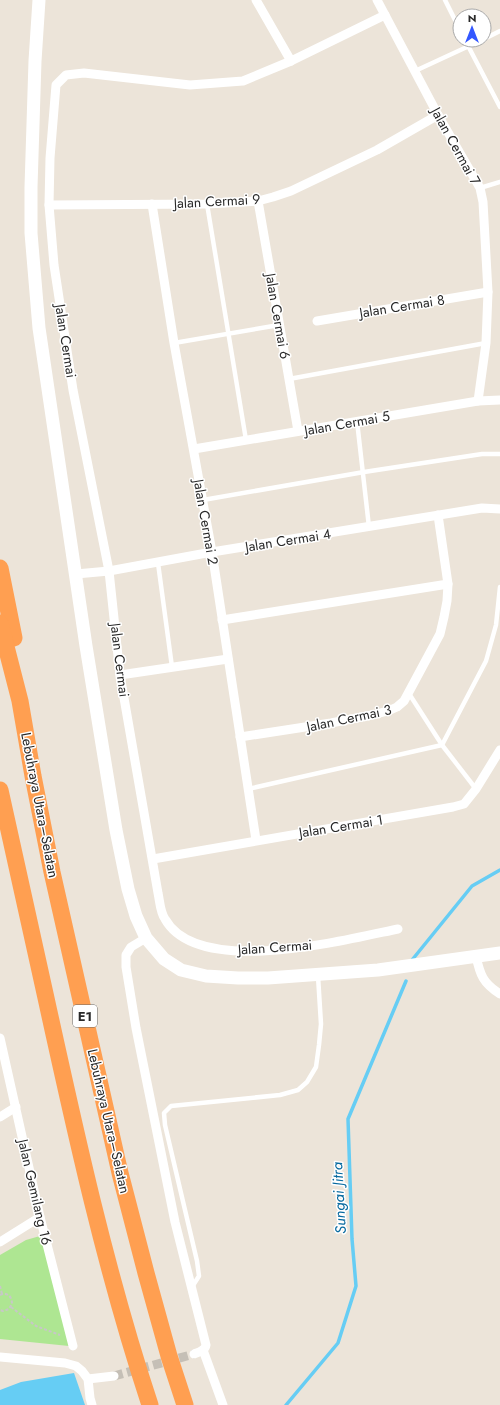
<svg xmlns="http://www.w3.org/2000/svg" width="500" height="1405" viewBox="0 0 500 1405" font-family="Jost,sans-serif">
<rect width="100%" height="100%" fill="#ece4d9"/>
<polygon fill="#aee692" points="40,1236 45,1243 69,1346 0,1339 0,1255 26,1240"/>
<polygon fill="#66cdf4" points="74,1373 85,1405 0,1405 0,1390 21,1382"/>
<g fill="none" stroke-linecap="round" stroke-linejoin="round">
<g stroke="#66cdf4" stroke-width="3.5">
<polyline points="412,960 472,886 500,870"/>
<polyline points="286,1405 338,1343 356,1286 352,1239 348,1119 406,981"/>
</g>
<polyline stroke="#c5bfb6" stroke-width="9" stroke-dasharray="9 4.5" stroke-linecap="butt" points="114,1376 194,1354"/>
<g stroke="#c7c7c7" stroke-width="2" stroke-dasharray="3 2" stroke-linecap="butt">
<polyline points="0,1286 2,1294"/>
<path d="M0,1295C7,1292 12,1296 12,1304L9,1309L3,1311L0,1310"/>
<polyline points="11,1307 36,1326 60,1335"/>
</g>
<g stroke="#fff" stroke-width="4.5">
<polyline points="445,0 460,30"/>
<polyline points="484,39 500,31"/>
<polyline points="465,40 500,107"/>
<polyline points="415,71 482,40"/>
<polyline points="480,188 500,182"/>
<polyline points="207,204 246,440"/>
<polyline points="174,343 279,325"/>
<polyline points="289,379 486,343"/>
<polyline points="357,421 369,527"/>
<polyline points="203,500 364,472 482,454 500,454"/>
<polyline points="158,563 172,667"/>
<polyline points="408,692 442,745 476,789"/>
<polyline points="248,789 442,745 486,661 496,625 500,587"/>
<polyline points="192,1287 199,1276 197,1261 165,1125 164,1113 171,1106 280,1095 298,1090 307,1082 316,1067 319,1045 321,1024 318,976"/>
</g>
<g stroke="#fff" stroke-width="9">
<polyline points="256,0 291,61"/>
<polyline points="377,0 438,115 480,188 483,202 488,292 486,343 478,401"/>
<path d="M385,15L291,61L243,81L190,85L84,73L66,75L56,85L50,158L49,205L54,265L73,390L109,571L120,675L158,893C160,902 160,912 165,919C198,978 345,940 398,929"/>
<polyline points="258,201 298,431"/>
<polyline points="152,204 174,343 212,552 256,840"/>
<polyline points="49,205 207,204 258,201 273,197 291,191 377,150 438,115"/>
<polyline points="317,321 488,292"/>
<polyline points="194,449 478,401 500,400"/>
<polyline points="76,574 109,571 212,552 482,508 500,509"/>
<polyline points="222,620 448,584"/>
<polyline points="120,675 228,659"/>
<polyline points="240,737 331,723 372,715 388,711 397,707 404,701 440,634 444,617 447,601 448,584 438,515"/>
<polyline points="153,859 453,807 464,804 476,789 500,750"/>
<path d="M146,938L131,947L126,955V967L136,1028L175,1222L206,1345C205,1351 199,1352 194,1354"/>
<path d="M476,956C480,975 483,983 500,994"/>
<polyline points="0,1038 40,1217 73,1346"/>
<polyline points="0,1117 16,1107"/>
<polyline points="0,1242 40,1217"/>
<polyline points="203,1350 223,1405"/>
<polyline points="0,1357 65,1363 76,1366 82,1371 88,1379 90,1398 92,1405"/>
<polyline points="88,1379 114,1376"/>
</g>
<polyline stroke="#fff" stroke-width="13" points="39,0 35,61 31,187 31,233 39,328 86,646 116,830 128,889 136,916 146,938 164,959 181,970 206,976 238,978 268,978 378,970 500,953"/>
<g stroke="#ff9f51" stroke-width="17">
<polyline points="0,568 14,638"/>
<polyline points="0,623 20,701 33,776 52,872 120,1173 146,1273 169,1356 185,1405"/>
<path d="M0,790C15,859 31,929 46,998C76,1135 106,1272 150,1405"/>
</g>
</g>
<g text-anchor="middle" dominant-baseline="central" stroke-width="3" stroke-linejoin="round" paint-order="stroke">
<rect fill="#fff" stroke="#696969" stroke-width="1" x="73" y="1005" width="24" height="22" rx="3"/>
<g font-size="13" font-weight="bold" fill="#292929">
<text x="85" y="1016">E1</text>
</g>
<g font-size="14" fill="#292929" stroke="#fff">
<text transform="translate(456 146) rotate(61)">Jalan Cermai 7</text>
<text transform="translate(217 201) rotate(-3)">Jalan Cermai 9</text>
<text transform="translate(402 306) rotate(-9)">Jalan Cermai 8</text>
<text transform="translate(278 316) rotate(80)">Jalan Cermai 6</text>
<text transform="translate(66 341) rotate(81)">Jalan Cermai</text>
<text transform="translate(347 423) rotate(-10)">Jalan Cermai 5</text>
<text transform="translate(206 522) rotate(80)">Jalan Cermai 2</text>
<text transform="translate(288 540) rotate(-9)">Jalan Cermai 4</text>
<text transform="translate(120 660) rotate(83)">Jalan Cermai</text>
<text transform="translate(349 718) rotate(-12)">Jalan Cermai 3</text>
<text transform="translate(40 805) rotate(79)">Lebuhraya Utara–Selatan</text>
<text transform="translate(341 826) rotate(-9)">Jalan Cermai 1</text>
<text transform="translate(275 947) rotate(-4)">Jalan Cermai</text>
<text transform="translate(109 1121) rotate(77)">Lebuhraya Utara–Selatan</text>
<text transform="translate(35 1192) rotate(77)">Jalan Gemilang 16</text>
</g>
<g font-size="15" font-style="italic" fill="#06699f" stroke="#fff">
<text transform="translate(339 1198) rotate(-93)">Sungai Jitra</text>
</g>
</g>
<g transform="translate(472 28)"><circle r="19" fill="#ffffff" stroke="#a9a9a9"/>
<path d="M0-3L7 15L0 10L-7 15Z" fill="#3357ff"/>
<text y="-6" font-size="11" font-weight="bold" text-anchor="middle" fill="#292929">N</text>
</g>
</svg>
